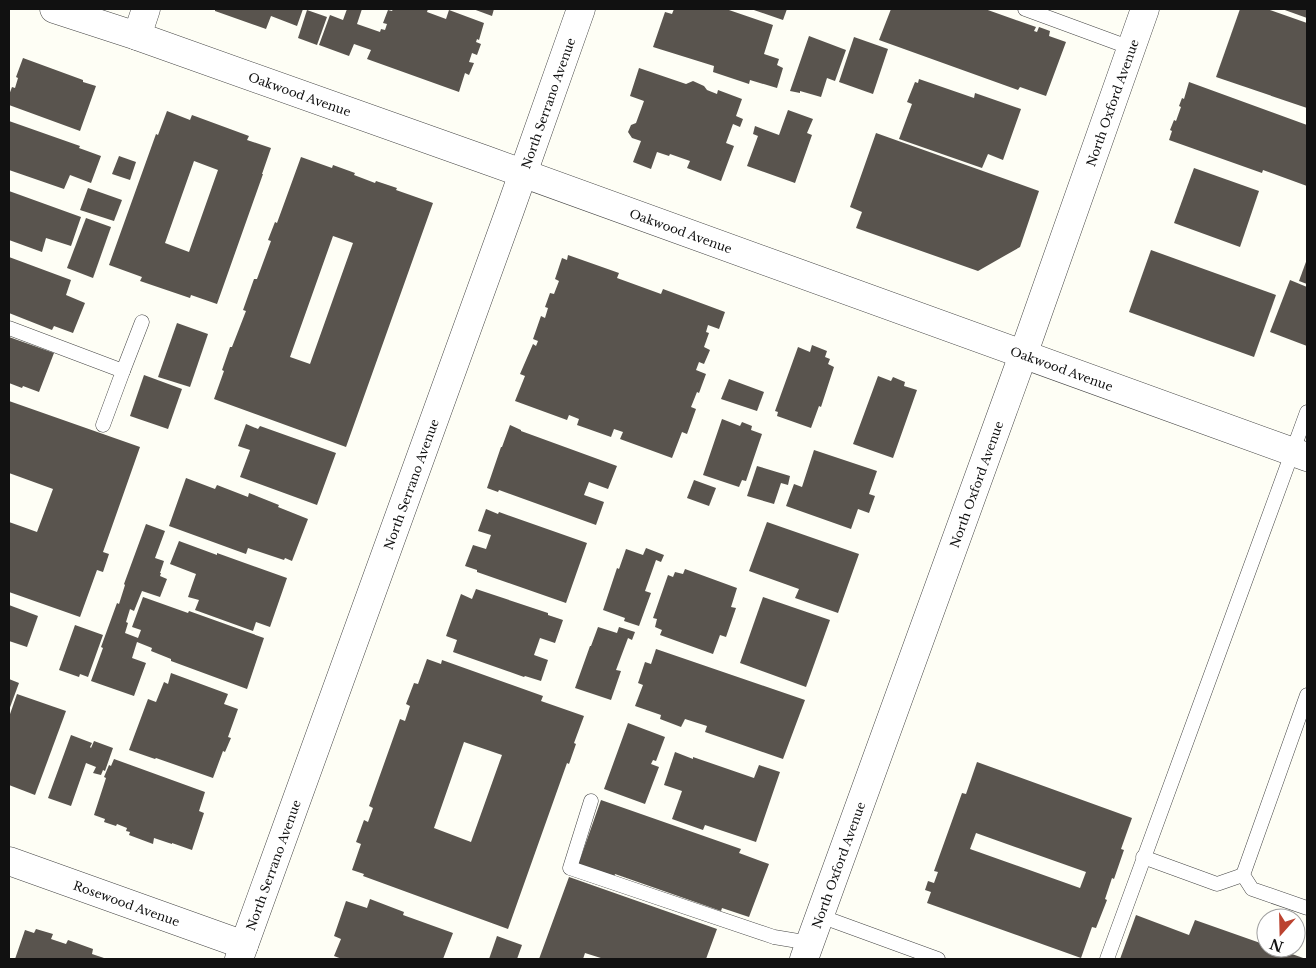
<svg xmlns="http://www.w3.org/2000/svg" width="1316" height="968" viewBox="0 0 1316 968" font-family="'Libre Baskerville',serif">
<rect width="100%" height="100%" fill="#fefef5"/>
<g fill="#59544e" fill-rule="evenodd">
<polygon points="215,9 303,9 297,26 271,16 266,29 215,11"/>
<polygon points="347,9 362,9 357,24 380,32 381,29 385,30 387,24 383,23 388,10 392,11 393,9 428,9 427,12 446,19 449,10 484,23 479,40 477,39 476,42 481,44 477,55 472,53 469,62 474,63 469,75 465,73 459,92 367,59 371,50 354,44 349,56 319,45 330,15 343,20"/>
<polygon points="473,9 494,9 492,16"/>
<polygon points="674,9 726,9 773,25 764,54 779,59 777,65 783,68 777,88 750,80 749,84 713,72 714,66 653,47 665,12 672,14"/>
<polygon points="751,9 787,9 783,20"/>
<polygon points="891,9 985,9 1036,27 1034,31 1037,32 1039,27 1050,31 1049,36 1066,42 1046,96 1020,87 1018,90 879,40"/>
<polygon points="1240,9 1267,9 1307,23 1307,108 1216,77"/>
<polygon points="1282,9 1307,9 1307,18"/>
<polygon points="307,10 327,17 317,45 298,38"/>
<polygon points="809,36 846,50 835,81 827,78 821,97 800,91 800,93 790,91"/>
<polygon points="854,37 888,49 873,94 839,82"/>
<polygon points="23,58 83,80 83,82 96,86 80,131 9,105 9,95 12,87 15,88 18,78 16,77"/>
<polygon points="639,68 686,84 693,81 704,86 707,90 717,94 718,90 742,99 736,116 743,119 740,127 733,124 726,143 734,146 721,181 687,168 690,161 670,154 669,156 657,152 651,169 633,162 641,141 632,138 628,132 631,125 636,123 644,101 630,96"/>
<polygon points="919,79 974,98 975,93 1021,109 1003,160 988,154 982,168 899,139 912,104 907,102 915,82 918,83"/>
<polygon points="1189,82 1307,125 1307,186 1263,170 1262,173 1169,140 1172,131 1170,130 1174,120 1176,121 1181,107 1179,106 1182,98 1184,99"/>
<polygon points="788,110 813,119 807,133 812,135 795,183 747,166 758,136 753,134 755,126 779,135"/>
<path d="M167,111L190,120L192,115L249,136L247,140L271,148L262,174H263L217,304L191,295L190,298L140,281L142,277L109,265L156,134L158,135ZM194,161L218,170L189,252L165,243Z"/>
<polygon points="9,121 80,146 79,148 101,156 91,183 70,175 64,189 9,170"/>
<polygon points="876,133 1039,191 1020,247 978,271 856,228 862,212 850,207"/>
<polygon points="119,156 136,162 130,180 112,174"/>
<path d="M301,157L332,168L333,165L355,173L354,175L375,183L376,181L397,188L396,190L433,203L346,447L214,399L224,371L222,370L230,347H232L246,311L243,310L254,279H257L271,241L268,240L275,222L277,223ZM333,236L353,243L310,364L290,357Z"/>
<polygon points="1194,168 1259,191 1240,247 1174,223"/>
<polygon points="88,188 122,200 114,221 80,210"/>
<polygon points="9,191 81,217 71,246 46,238 42,252 9,240"/>
<polygon points="86,218 111,227 93,278 67,268"/>
<polygon points="1151,250 1276,295 1254,357 1129,312"/>
<polygon points="568,255 619,273 617,278 661,294 663,289 725,312 719,329 708,325 706,332 709,333 704,347 710,350 704,364 699,362 696,370 706,374 699,393 697,392 691,407 696,409 687,434 682,432 672,458 620,439 623,432 614,429 611,437 577,425 579,419 569,415 567,420 515,401 525,376 520,374 533,344 536,346 538,341 533,339 541,316 545,318 548,308 545,307 550,293 554,294 559,281 555,279 562,258 567,260"/>
<polygon points="9,257 71,280 66,295 85,303 73,333 54,326 52,330 9,313"/>
<polygon points="1307,259 1307,284 1299,281"/>
<polygon points="1290,280 1307,287 1307,346 1270,332"/>
<polygon points="177,323 208,334 190,387 158,377"/>
<polygon points="9,337 54,353 39,392 23,386 22,388 9,383"/>
<polygon points="812,345 827,351 825,357 830,359 828,364 834,367 821,407 819,406 811,428 777,416 778,412 775,411 798,347 810,352"/>
<polygon points="144,375 182,389 168,429 130,416"/>
<polygon points="878,376 891,381 893,377 905,382 904,386 917,390 893,458 853,444"/>
<polygon points="729,379 764,392 757,411 721,399"/>
<polygon points="9,401 140,447 103,552 109,554 103,572 97,570 80,617 9,592 9,522 37,532 53,489 9,473"/>
<polygon points="722,419 740,426 742,422 752,426 751,430 762,434 746,481 742,480 739,487 703,475"/>
<polygon points="246,424 258,429 260,426 336,453 317,505 240,477 250,450 238,446"/>
<polygon points="510,425 521,430 521,431 617,466 608,489 589,482 584,495 604,502 596,525 499,490 498,492 487,488 501,447 502,447"/>
<polygon points="814,450 877,471 869,494 875,496 869,513 858,509 851,529 786,506 794,484 802,487"/>
<polygon points="757,466 790,476 788,485 781,483 774,504 747,496"/>
<polygon points="186,478 215,489 217,485 248,497 249,493 279,505 278,507 308,519 292,561 285,558 284,560 248,548 246,554 169,526"/>
<polygon points="694,480 716,488 709,506 687,498"/>
<polygon points="486,509 498,514 499,512 587,543 566,603 477,572 477,570 465,566 473,545 486,549 491,535 478,531"/>
<polygon points="767,522 859,554 838,613 795,598 799,589 749,571"/>
<polygon points="146,524 165,531 155,558 164,561 160,573 161,573 160,576 167,579 160,597 142,591 134,611 130,609 126,622 128,623 125,633 138,638 141,630 132,627 143,597 188,613 189,611 264,638 247,689 171,661 171,659 151,651 152,648 137,642 132,658 146,663 134,696 91,681 103,648 101,647 117,603 119,604 125,585 124,584"/>
<polygon points="179,541 217,555 217,553 287,578 270,627 256,622 253,631 195,610 199,600 188,597 196,574 170,564"/>
<polygon points="646,548 664,555 661,562 656,560 645,591 651,593 639,626 624,621 625,618 603,610 617,568 619,569 626,549 643,555"/>
<polygon points="685,569 737,588 731,607 736,608 726,637 720,635 713,654 660,635 662,630 655,627 657,619 653,618 668,575 673,577 675,572 683,574"/>
<polygon points="476,589 548,613 548,615 563,620 555,643 540,638 534,655 548,660 541,681 525,676 524,677 453,652 457,640 446,636 461,594 472,599"/>
<polygon points="763,597 830,620 806,687 740,663"/>
<polygon points="9,605 38,616 27,647 9,641"/>
<polygon points="75,625 103,635 88,677 80,674 79,677 59,670"/>
<polygon points="598,627 617,633 619,627 635,632 632,640 628,638 616,670 621,671 611,700 575,688 590,646 591,646"/>
<polygon points="656,649 805,700 783,759 705,732 707,726 685,719 681,727 660,719 661,715 635,706 643,685 638,683 645,662 651,664"/>
<path d="M427,659L441,664L442,660L543,696L541,701L584,716L574,743L576,744L569,764L567,763L508,929L363,876L364,874L352,870L361,844L356,842L364,820L368,822L373,808L369,806L400,719L405,721L410,706L406,704L414,683L418,684ZM464,742L502,755L471,842L434,828Z"/>
<polygon points="171,673 228,694 224,704 238,709 228,737 231,738 225,752 223,751 213,778 156,758 155,759 129,750 148,699 156,702 164,682 168,684"/>
<polygon points="9,679 19,683 9,710"/>
<polygon points="17,694 66,711 35,795 9,785 9,717"/>
<polygon points="628,723 665,737 656,761 653,760 651,764 659,767 645,804 604,789"/>
<polygon points="71,735 92,743 90,747 91,748 94,741 113,748 105,771 103,770 101,775 93,773 96,767 86,763 71,806 48,798"/>
<polygon points="675,752 693,759 693,757 754,778 759,765 780,772 756,842 705,825 703,830 672,819 682,791 664,785"/>
<polygon points="114,759 205,792 199,811 204,813 192,850 172,843 172,844 154,838 153,844 129,835 130,832 126,831 127,828 117,824 116,826 104,822 105,819 94,815 106,778 104,777 109,765 111,766"/>
<path d="M977,762L1132,818L1121,849L1124,850L1114,879L1112,878L1105,899L1107,900L1096,928L1092,927L1081,958L927,903L931,892L925,890L928,881L934,883L938,872L934,871L962,793L966,794ZM976,833L1086,872L1080,888L970,849Z"/>
<polygon points="601,800 741,849 739,853 769,864 749,917 722,908 721,911 615,874 613,881 577,868"/>
<polygon points="569,877 717,929 706,959 604,959 585,953 583,959 539,959"/>
<polygon points="370,899 404,912 403,915 453,933 443,959 342,959 334,956 341,939 334,936 346,901 367,908"/>
<polygon points="1136,915 1189,935 1195,920 1266,945 1266,948 1275,948 1306,959 1120,959"/>
<polygon points="36,929 53,934 51,939 66,944 68,940 93,949 92,954 107,959 15,959 25,930 34,933"/>
<polygon points="497,936 522,945 517,959 489,959"/>
</g>
<g fill="none" stroke-linecap="round" stroke-linejoin="round">
<g stroke="#444" stroke-width="15">
<g id="service">
<polyline points="1025,9 1131,48"/>
<polyline points="9,328 123,371 103,425"/>
<polyline points="123,371 142,322"/>
<polyline points="1307,695 1243,875 1252,889 1307,908"/>
<polyline points="591,801 570,868 774,937 810,943"/>
<polyline points="1143,857 1217,884 1243,875"/>
<polyline points="820,916 938,959"/>
<polyline points="1107,959 1307,412"/>
</g>
</g>
<g stroke="#444" stroke-width="29">
<g id="minor">
<polyline points="137,36 146,9"/>
<path id="s1" d="M9,861L244,945"/>
<path id="s2" d="M239,959L510,210L581,9"/>
<path id="s3" d="M804,959L1023,355L1145,9"/>
</g>
</g>
<g stroke="#444" stroke-width="29">
<g id="tertiary">
<path id="s4" d="M54,9L137,36L486,160L1307,457"/>
</g>
</g>
<use href="#service" stroke="#fff" stroke-width="14"/>
<use href="#minor" stroke="#fff" stroke-width="28"/>
<use href="#tertiary" stroke="#fff" stroke-width="28"/>
</g>
<g text-anchor="middle" dominant-baseline="central" stroke-width="5" stroke-linejoin="round" paint-order="stroke">
<g font-size="12" fill="#111" stroke="#fff">
<text stroke="none"><textPath href="#s4" startOffset="260">Oakwood Avenue</textPath></text>
<text stroke="none"><textPath href="#s2" startOffset="910">North Serrano Avenue</textPath></text>
<text stroke="none"><textPath href="#s3" startOffset="910">North Oxford Avenue</textPath></text>
<text stroke="none"><textPath href="#s4" startOffset="665">Oakwood Avenue</textPath></text>
<text stroke="none"><textPath href="#s4" startOffset="1070">Oakwood Avenue</textPath></text>
<text stroke="none"><textPath href="#s2" startOffset="505">North Serrano Avenue</textPath></text>
<text stroke="none"><textPath href="#s3" startOffset="505">North Oxford Avenue</textPath></text>
<text stroke="none"><textPath href="#s2" startOffset="100">North Serrano Avenue</textPath></text>
<text stroke="none"><textPath href="#s3" startOffset="100">North Oxford Avenue</textPath></text>
<text stroke="none"><textPath href="#s1" startOffset="125">Rosewood Avenue</textPath></text>
</g>
</g>
<rect width="1316" height="968" fill="none" stroke="#111111" stroke-width="20"/>
<g transform="translate(1281 933) rotate(200)"><circle r="24" fill="#ffffff" stroke="#a0a0a0"/>
<path d="M0-4L9 19L0 12L-9 19Z" fill="#bb422f"/>
<text y="-8" font-size="14" font-weight="bold" text-anchor="middle" fill="#111111">N</text>
</g>
</svg>
